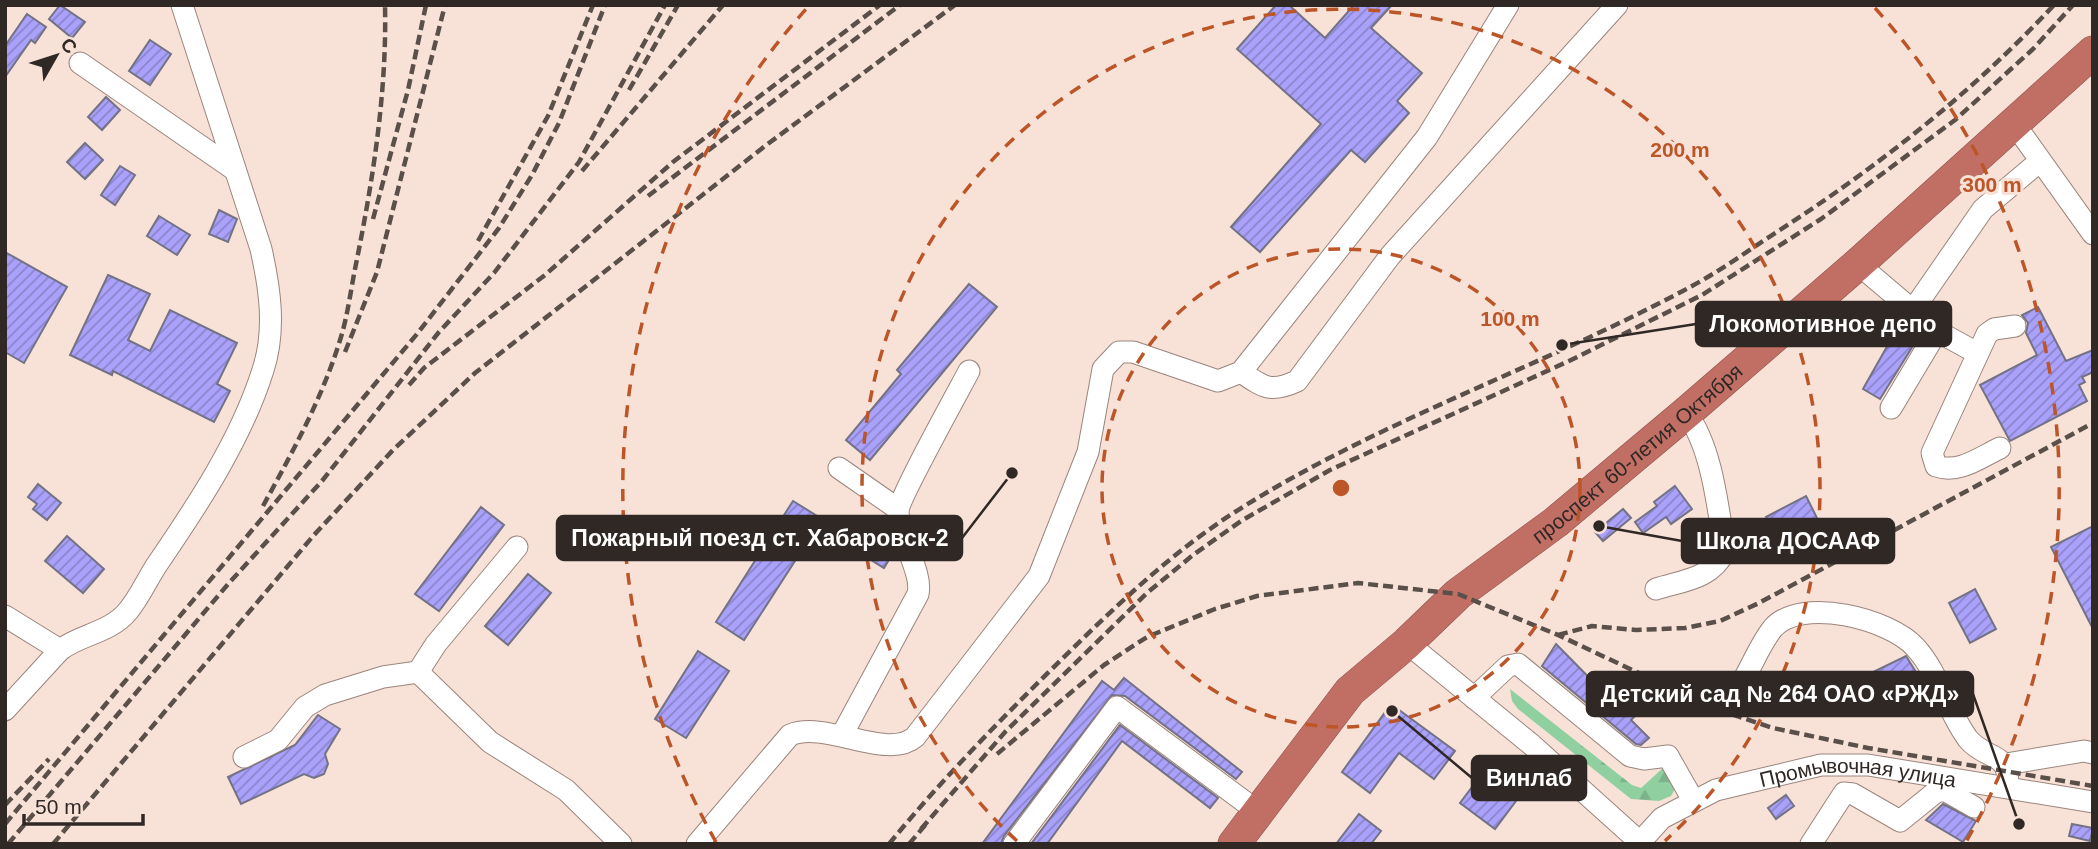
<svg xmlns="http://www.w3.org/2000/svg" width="2098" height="849" viewBox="0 0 2098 849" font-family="Helvetica,sans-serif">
<defs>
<pattern id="forest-firs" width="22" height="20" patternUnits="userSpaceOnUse" patternTransform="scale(1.75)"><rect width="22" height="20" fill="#90d0a0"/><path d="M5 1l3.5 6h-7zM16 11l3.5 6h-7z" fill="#7cb38a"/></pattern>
<pattern id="building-hatch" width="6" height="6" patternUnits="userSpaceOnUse" patternTransform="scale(1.75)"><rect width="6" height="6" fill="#aaa1fb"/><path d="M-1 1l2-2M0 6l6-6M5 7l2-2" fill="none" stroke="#8b83cb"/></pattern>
</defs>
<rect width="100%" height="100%" fill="#f8e2d8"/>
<polygon fill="url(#forest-firs)" points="1510,689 1632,785 1641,788 1664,767 1676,787 1671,796 1659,801 1631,799 1518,709 1512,701"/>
<g fill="url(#building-hatch)" stroke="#737285" stroke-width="2">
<polygon points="60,5 85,22 72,38 49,19"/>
<polygon points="1276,5 1289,5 1325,38 1354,5 1392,5 1371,28 1422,73 1397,101 1409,113 1365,162 1351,150 1260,252 1231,227 1321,124 1237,49"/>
<polygon points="27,14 46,27 35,43 31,40 5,77 5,46"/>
<polygon points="150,40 171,54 150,85 129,71"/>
<polygon points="106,97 120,110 102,130 88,117"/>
<polygon points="85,143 103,160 85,179 67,162"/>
<polygon points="120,166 135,175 115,205 101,195"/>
<polygon points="219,210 237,219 228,242 209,234"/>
<polygon points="159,216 190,235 177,255 147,236"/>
<polygon points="5,252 67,287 24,363 5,352"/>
<polygon points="108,275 150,294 128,340 150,351 170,310 237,343 217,384 230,391 214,422 113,371 112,375 70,355"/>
<polygon points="969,284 997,307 870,460 846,440 901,374 897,370"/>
<polygon points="2038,307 2066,361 2093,350 2093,372 2082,377 2085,382 2079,385 2087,401 2010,441 1980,385 2037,355 2026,333 2028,323 2022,315"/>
<polygon points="1892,320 1919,336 1880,399 1863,389 1889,343 1881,338"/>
<polygon points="38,484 61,503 47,520 33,509 37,504 28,497"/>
<polygon points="1675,486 1692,509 1671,524 1666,517 1643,533 1635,522 1657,506 1654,502"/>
<polygon points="1806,496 1820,524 1780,544 1766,517"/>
<polygon points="793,501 822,519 744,640 716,622"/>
<polygon points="481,507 504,525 439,611 415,594"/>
<polygon points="1623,509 1631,518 1603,541 1595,532"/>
<polygon points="2093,526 2093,629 2051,547"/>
<polygon points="858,529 894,551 884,568 847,545"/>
<polygon points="67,536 104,569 83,593 45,561"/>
<polygon points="528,574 551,593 508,645 485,626"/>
<polygon points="1975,589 1996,629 1970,643 1949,603"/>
<polygon points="1556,644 1623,712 1626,709 1634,717 1631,720 1649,738 1641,745 1636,744 1542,666"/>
<polygon points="698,651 729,671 686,738 655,719"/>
<polygon points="1906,656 1924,685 1882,705 1867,675"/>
<polygon points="1124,678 1242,772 1236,779 1125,696 1112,695 1004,836 1001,844 982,844 1102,681 1114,690"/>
<polygon points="1391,704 1455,751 1434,779 1399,753 1370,793 1342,772"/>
<polygon points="318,715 340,729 325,754 328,764 324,774 314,778 304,774 241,804 228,777 295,745"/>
<polygon points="1120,725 1218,798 1210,808 1122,741 1047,844 1031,844"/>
<polygon points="1493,759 1528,785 1495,829 1460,803"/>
<polygon points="1786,795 1794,806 1776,819 1768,808"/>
<polygon points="1943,804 1976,821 1963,842 1926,820"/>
<polygon points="1359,814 1381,831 1371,844 1336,844"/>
<polygon points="2072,824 2093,828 2090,841 2069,836"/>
</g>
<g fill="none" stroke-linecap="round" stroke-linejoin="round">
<g stroke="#9a857c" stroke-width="23">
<g id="minor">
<polyline points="80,63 235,170"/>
<polyline points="2013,122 2093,234"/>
<polyline points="1858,264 1937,331 1977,353"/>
<polyline points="1913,310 1983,209 2040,161"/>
<path d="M1241,372C1264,388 1271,393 1297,381L1390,256L1617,5"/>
<polyline points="1891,408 1937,331"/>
<path d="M2000,448C1979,458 1959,474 1936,466L1932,453L1987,334L1994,329L2015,326"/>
<polyline points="839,468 898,509"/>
<path d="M1656,589C1685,580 1711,579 1725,551C1718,509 1712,446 1686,413"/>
<polyline points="5,616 60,650"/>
<polyline points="1407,643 1532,745 1642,844"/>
<polyline points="418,672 490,742 566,790 621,844"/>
<path d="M1741,684C1752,666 1760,644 1773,628C1801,596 1890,619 1915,647C1939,673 1947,711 1968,739C1986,761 2012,751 2007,787"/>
<polyline points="1474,698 1508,666 1518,664 1630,756 1644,759 1668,756 1693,800"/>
<path d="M5,710L60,650C81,634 110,633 128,611C139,598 147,580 156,566C197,506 241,440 263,370C276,330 270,289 261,249L182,5"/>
<path d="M842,735L918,594C923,573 900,540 898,512C898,500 959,390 969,371"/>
<polyline points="244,757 278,740 305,707 325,695 383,677 418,672 436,644 517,547"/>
<polyline points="2006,764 2084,751 2093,753"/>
<path id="s1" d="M1640,842L1662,818L1716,790L1821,765H1868L2093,802"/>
<path d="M697,844L790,735C826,720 887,761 915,737L1039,576L1088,452L1103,369L1119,352H1133L1218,381L1241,372L1427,137L1508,5"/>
<polyline points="1014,844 1117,707 1257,811"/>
<polyline points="1811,844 1844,793 1853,794 1900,821 1937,791 1946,791 1974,807"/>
</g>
</g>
<g stroke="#8e564e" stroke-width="33">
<g id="highway">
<path id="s2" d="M1234,844L1350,691L1407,643L1458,594L1556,522L1686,413L1858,264L2093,52"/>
</g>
</g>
<use href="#minor" stroke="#fff" stroke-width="21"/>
<use href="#highway" stroke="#c16e65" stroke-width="32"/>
<g stroke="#5a4f49" stroke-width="4.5" stroke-dasharray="10 5" stroke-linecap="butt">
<polyline points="629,90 678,5"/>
<polyline points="582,171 723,5"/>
<polyline points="648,196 900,5"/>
<polyline points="373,219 408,90 426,5"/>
<polyline points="478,241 548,116 593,5"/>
<polyline points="345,352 377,272 445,5"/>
<polyline points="409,385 424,368 545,275 673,162 880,5"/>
<path d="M263,506C293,451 323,397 341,337C348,314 351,288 356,264C373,180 387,91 385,5"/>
<polyline points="1558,635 1592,626 1636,630 1685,628 1720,621 1759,603 2093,423"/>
<polyline points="997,754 1104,665 1147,637 1215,609 1257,596 1358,583 1458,594 1558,635 1713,708 1773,728 1868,748 2093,786"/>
<polyline points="5,805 49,759"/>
<polyline points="5,824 417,334 499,228 532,175 559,123 605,5"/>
<polyline points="921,829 1006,731 1147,593 1193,555 1241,521 1330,470 1569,361 1702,295 1821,219 1955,120 2033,49 2073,5"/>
<polyline points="8,844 229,583 322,481 439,332 494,273 579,162 665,5"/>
<polyline points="53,844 314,535 393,450 475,373 765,146 955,5"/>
<path d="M889,844C943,778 1003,717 1063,658C1117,605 1171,553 1235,512C1379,420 1543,367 1692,286C1718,272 1742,255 1766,239C1871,172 1969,96 2054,5"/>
<polyline points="909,844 927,823"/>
</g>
</g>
<g fill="none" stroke="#bc5629" stroke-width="3.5" stroke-dasharray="12 9">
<circle cx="1341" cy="488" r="239"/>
<path d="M1017 841A479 479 0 1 1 1665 841"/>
<path d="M716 842A718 718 0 0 1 807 8M1875 8A718 718 0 0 1 1966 842"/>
</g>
<g text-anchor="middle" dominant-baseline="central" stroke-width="6" stroke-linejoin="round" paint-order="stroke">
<g font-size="21" fill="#302824" stroke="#f8e2d8">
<text stroke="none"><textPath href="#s2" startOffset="565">проспект 60-летия Октября</textPath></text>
<text stroke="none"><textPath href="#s1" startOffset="238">Промывочная улица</textPath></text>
</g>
</g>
<circle cx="1341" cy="488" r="10" fill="#bc5629" stroke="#f8e2d8" stroke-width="3.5"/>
<g font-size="21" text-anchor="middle" font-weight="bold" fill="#bc5629" stroke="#f8e2d8" stroke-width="6" stroke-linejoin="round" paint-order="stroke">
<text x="1680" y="157">200 m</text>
<text x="1992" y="192">300 m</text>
<text x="1510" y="326">100 m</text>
</g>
<path fill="none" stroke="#302824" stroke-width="2.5" d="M1562 345L1696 324M1012 473L962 538M1599 526L1682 541M2019 824L1973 694M1392 711L1472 778"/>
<g fill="#302824" stroke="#f8e2d8" stroke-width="2.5">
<circle cx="1562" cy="345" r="7"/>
<circle cx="1012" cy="473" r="7"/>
<circle cx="1599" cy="526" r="7"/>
<circle cx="2019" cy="824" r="7"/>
<circle cx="1392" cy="711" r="7"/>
</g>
<g fill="#302824" stroke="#302824" stroke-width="2.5">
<rect x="1696" y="302" width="255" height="44" rx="7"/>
<rect x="557" y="516" width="405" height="44" rx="7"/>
<rect x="1682" y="519" width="212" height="44" rx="7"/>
<rect x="1587" y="672" width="386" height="44" rx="7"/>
<rect x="1472" y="756" width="114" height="44" rx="7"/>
</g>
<g font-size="23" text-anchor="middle" font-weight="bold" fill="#fff">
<text x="1823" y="332">Локомотивное депо</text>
<text x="760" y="546">Пожарный поезд ст. Хабаровск-2</text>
<text x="1788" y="549">Школа ДОСААФ</text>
<text x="1780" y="702">Детский сад № 264 ОАО «РЖД»</text>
<text x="1529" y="786">Винлаб</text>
</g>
<rect width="2098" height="849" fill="none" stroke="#302824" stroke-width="14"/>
<g transform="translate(56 56) rotate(51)" stroke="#f8e2d8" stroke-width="5" paint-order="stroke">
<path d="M0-5L12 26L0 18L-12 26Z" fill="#302824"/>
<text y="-10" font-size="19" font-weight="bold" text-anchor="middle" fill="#302824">С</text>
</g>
<path d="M24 814v10h119v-10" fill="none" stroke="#302824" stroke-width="3.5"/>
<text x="35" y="814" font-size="21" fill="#302824" stroke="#f8e2d8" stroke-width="5" paint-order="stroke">50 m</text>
</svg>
